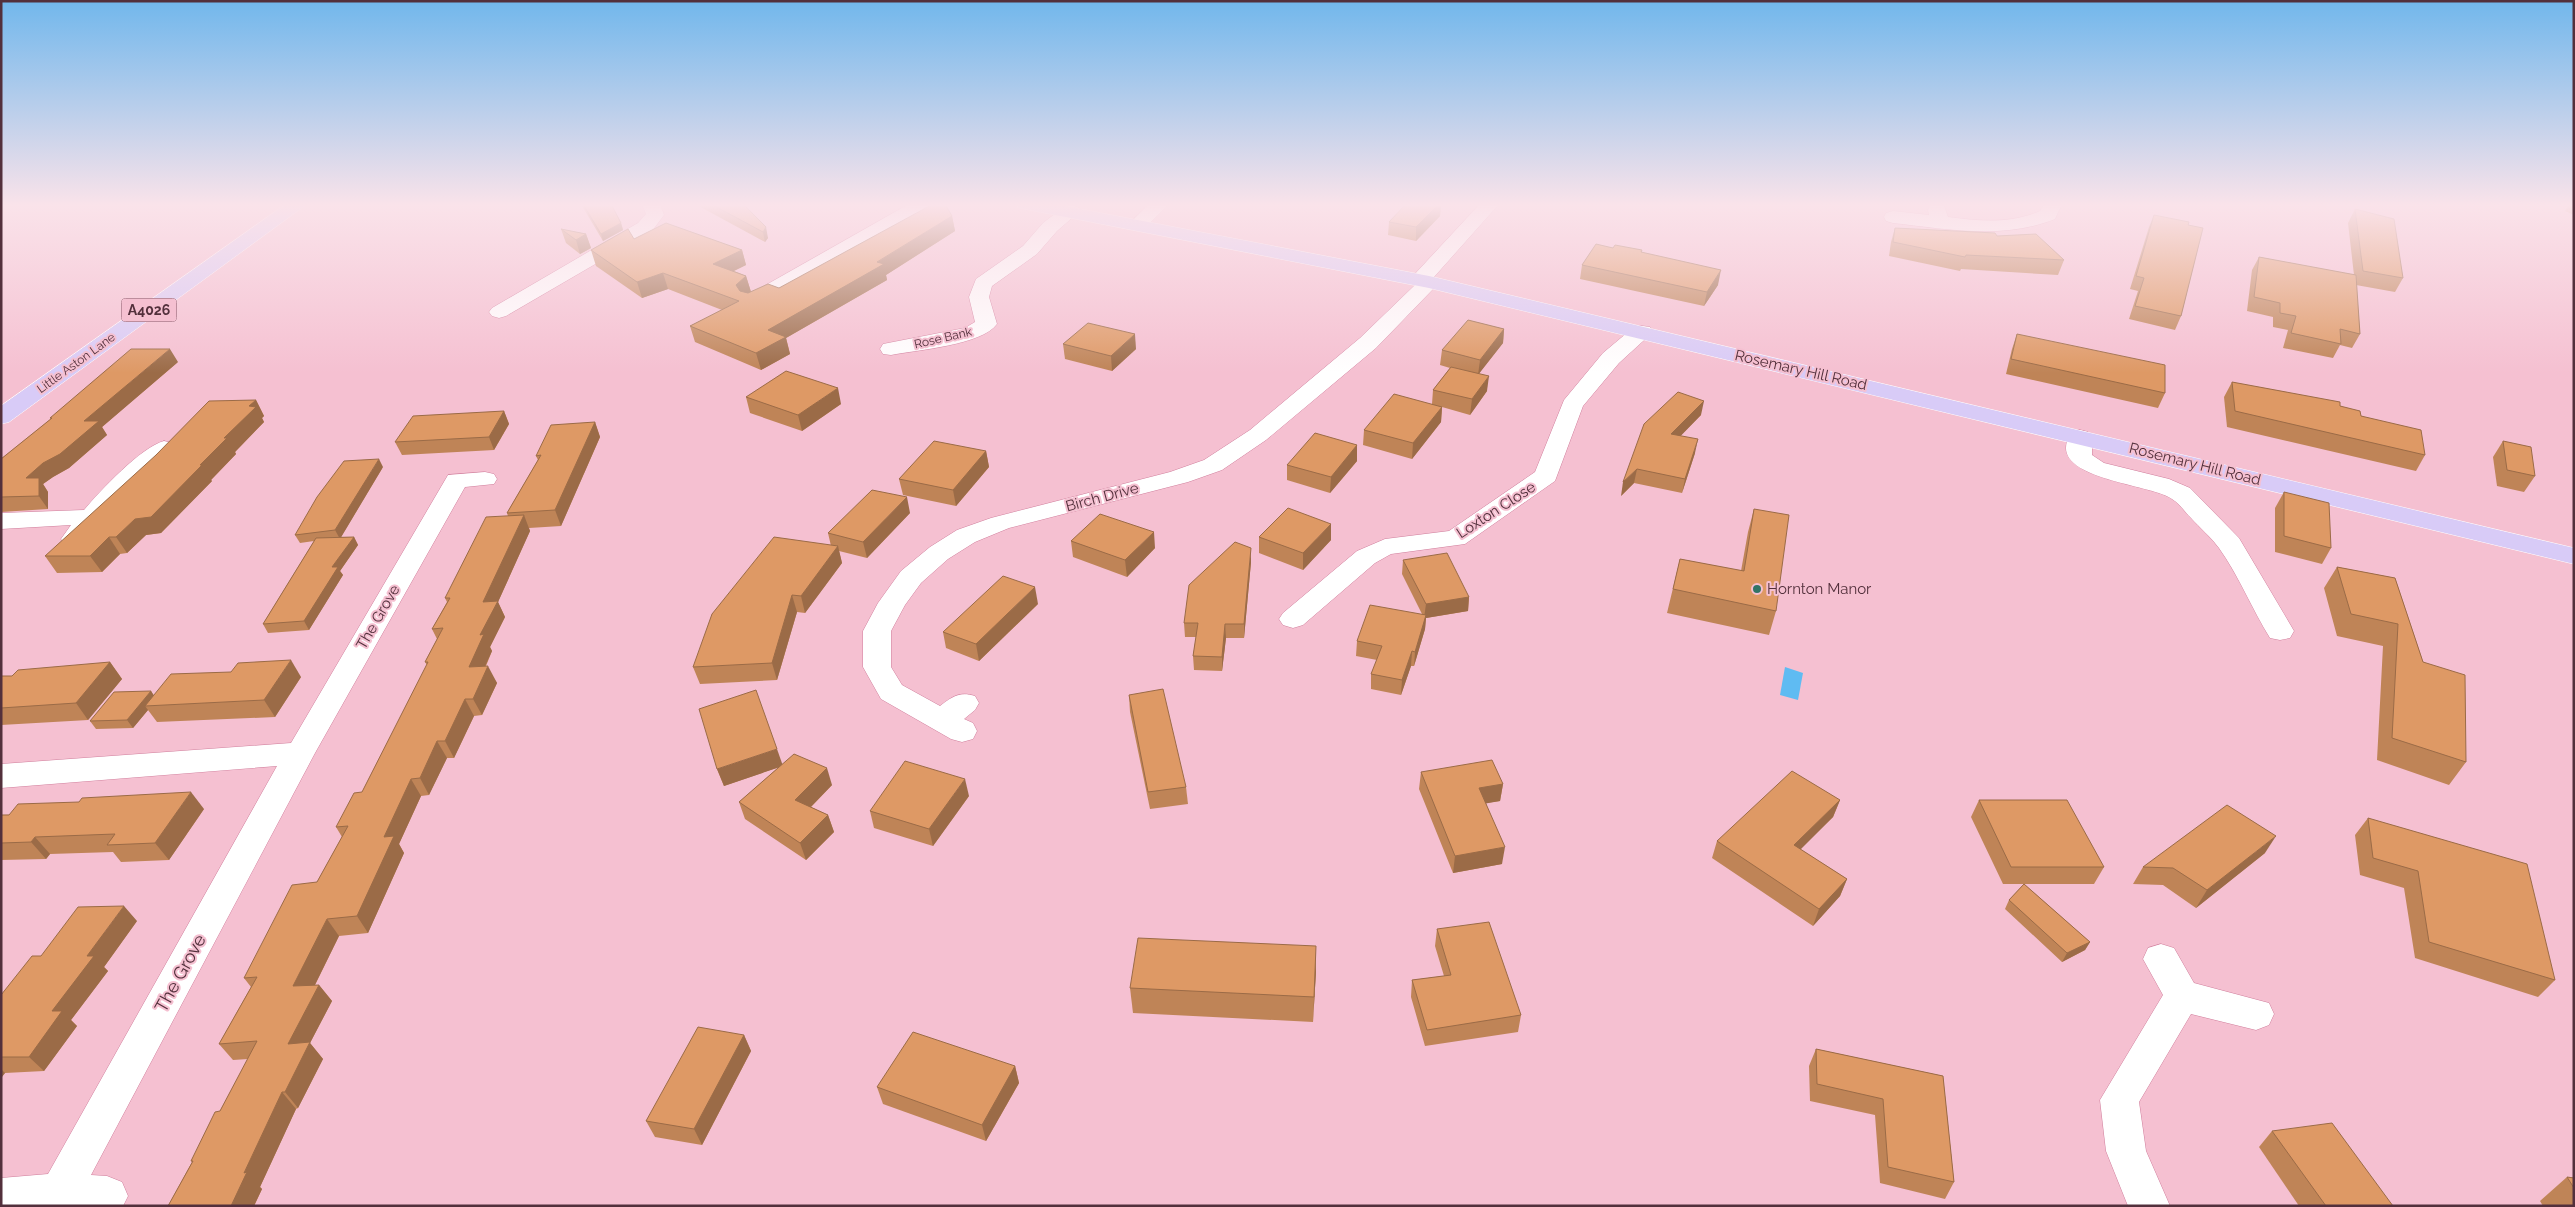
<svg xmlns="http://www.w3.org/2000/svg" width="2575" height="1207" viewBox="0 0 2575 1207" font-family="Raleway,sans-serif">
<rect width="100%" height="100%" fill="#f5c0d1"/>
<polygon fill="#5fbbf2" points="1785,667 1803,673 1798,700 1780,695"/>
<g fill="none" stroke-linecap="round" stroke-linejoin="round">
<g stroke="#d07e9c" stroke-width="1">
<g id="minor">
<polygon points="642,204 660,204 664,215 652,231 506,316 499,318 492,316 489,312 492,308 638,223 646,214"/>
<polygon points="909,204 931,204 928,208 759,305 752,307 745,305 742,301 745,297"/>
<polygon points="1149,204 1169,204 1144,229 1130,229 1128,225"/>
<path d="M1480,204H1499L1434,277L1439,282L1436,286L1376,348L1266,440L1222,470L1188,482L1009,528L975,542L948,559L921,583L905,605L891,631V667L902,685L940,706C952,697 959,691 975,696L979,703L975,710L964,719L973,723L977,731L973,739L962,742L951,739L881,699L863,667V631L878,603L901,571L930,547L957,530L991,518L1170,472L1204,460L1250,430L1360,338L1415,285L1410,280L1413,276Z"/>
<path d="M1937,204L1944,206L1948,217C1979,221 2010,224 2040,211L2044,204H2062L2055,219C2002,240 1948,229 1893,223L1886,221L1884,217L1886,213L1893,211L1929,215L1928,210L1930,206Z"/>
<path d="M1071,205L1078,207L1080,211L1057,231L1037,254L992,286L989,297L997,324C982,345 917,350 891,355L883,354L880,349L883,344L965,328L975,322L969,297L976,279L1023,246L1043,223L1064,207Z"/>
<polygon points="1642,326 1650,327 1653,332 1619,363 1583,406 1555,481 1465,544 1391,554 1375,563 1303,625 1293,628 1283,625 1279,619 1283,613 1357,551 1385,539 1449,531 1535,472 1564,400 1603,353 1634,327"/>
<path d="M2080,430L2088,432L2092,437V455L2104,463L2169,479L2190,488L2239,538L2294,631L2290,638L2280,640L2270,638C2252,609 2239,576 2219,548C2211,537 2200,528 2191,518C2185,512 2179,503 2172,499C2151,483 2039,479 2072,432Z"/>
<path d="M164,441L172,443L176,448L172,453L124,495L83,545L74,547L65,545L61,539L71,525L1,529V513L84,510C100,491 141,447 164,441Z"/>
<polygon points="485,472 494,474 497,479 494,484 465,487 315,753 91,1175 107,1176 122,1182 128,1196 123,1206 1,1206 1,1178 48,1174 277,766 1,788 1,764 291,743 448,475"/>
<polygon points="2161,944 2174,948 2194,983 2269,1003 2274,1014 2269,1025 2256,1030 2191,1014 2139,1102 2146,1151 2170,1206 2128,1206 2106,1151 2100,1100 2163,995 2143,959 2148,948"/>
</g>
</g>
<g stroke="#fff" stroke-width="1">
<g id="major">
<polygon points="286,204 307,204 9,422 1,424 1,406"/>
<polygon points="1016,204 1054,204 1429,276 2574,548 2574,564 1429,288 1025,209 1019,208"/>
</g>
</g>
<use href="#minor" fill="#fff" fill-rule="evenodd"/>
<use href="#major" fill="#d8cbf7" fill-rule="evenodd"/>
</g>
<g fill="#bf8457">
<polygon points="581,204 611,204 621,223 623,230 603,241"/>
<polygon points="695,204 743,204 768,238 765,242"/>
<polygon points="1406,204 1441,204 1440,216 1416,241 1388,235 1389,222"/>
<polygon points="2569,204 2574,204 2574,215 2565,211"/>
<polygon points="2355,209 2403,278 2395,292 2356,285 2360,334 2352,348 2340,345 2333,358 2283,348 2288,330 2273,327 2273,317 2247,311 2252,270 2259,257 2354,275 2348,223"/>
<polygon points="2154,215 2181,316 2175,330 2129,319 2138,291 2130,289 2149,227"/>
<polygon points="952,216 955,231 886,275 887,280 786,338 790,354 761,370 695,342 690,326 722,310 668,289 642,298 596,266 591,250 634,239 742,250 746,265 734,271 746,276 751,292 779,288"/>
<polygon points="1895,228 1997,236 2064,260 2058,275 1961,269 1960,271 1889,256 1891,242"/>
<polygon points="561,229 586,234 591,248 580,254 566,243"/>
<polygon points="1613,248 1642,250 1642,252 1718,285 1704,306 1580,279 1582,265"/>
<polygon points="1504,329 1503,343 1479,373 1487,391 1470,415 1442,407 1441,422 1412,459 1363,445 1364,430 1432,404 1433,390 1450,368 1440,365 1442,350"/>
<polygon points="2017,334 2165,393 2158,408 2006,374 2012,349"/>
<polygon points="1063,344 1136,349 1112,371 1065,359"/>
<polygon points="178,362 102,427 107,435 69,468 53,477 43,484 48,492 48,509 1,512 1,459 51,419 50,418"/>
<polygon points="2232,382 2340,406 2361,416 2425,455 2416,471 2227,427 2224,397"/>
<polygon points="1678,392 1701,415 1680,436 1695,453 1682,493 1634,483 1621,496"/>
<polygon points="746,397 841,404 802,431 750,413"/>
<polygon points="256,400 264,416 262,418 264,422 235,452 236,454 211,480 212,481 161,533 146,535 127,553 120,554 102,572 57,573 45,556"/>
<polygon points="504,411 509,424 494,450 402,455 395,442"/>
<polygon points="595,422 600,437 561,526 529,528 530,531 498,602 505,617 490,647 492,651 486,666 497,683 482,715 474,716 454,758 447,758 429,795 421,796 399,844 404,853 368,933 339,936 315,985 319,985 332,1001 310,1043 323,1059 298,1108 296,1109 260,1187 262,1189 254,1206 168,1206 192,1162 191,1161 220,1111 248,1059 233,1060 219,1044 251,987 244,978 317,882 342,837 336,827 362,792 427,665 425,662 437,639 432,629 447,602 445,598 508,516 507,513 538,460 536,456"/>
<polygon points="2503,441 2535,476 2524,492 2497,486 2493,457"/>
<polygon points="1357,445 1357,461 1330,493 1287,480 1287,465"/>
<polygon points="986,451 989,467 956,506 903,495 899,479"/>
<polygon points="383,467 341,537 354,537 358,545 340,571 343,575 309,630 268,633 263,624 314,541 300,543 295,535"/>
<polygon points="2284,492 2331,548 2322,564 2275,552 2275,508"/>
<polygon points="1754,509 1776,611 1769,635 1667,613 1680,559 1741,571 1748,532"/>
<polygon points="910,513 867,558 839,551 842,563 805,613 797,612 777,680 700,684 693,667 831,546 828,533"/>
<polygon points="1259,537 1331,540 1303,570 1259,553"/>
<polygon points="1071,541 1155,548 1127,577 1073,557"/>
<polygon points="1403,560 1469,597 1468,611 1426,618 1425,629 1414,666 1411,666 1401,695 1371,689 1371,674 1377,660 1356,656 1357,641 1422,614 1402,574"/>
<polygon points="1251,562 1244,638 1226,638 1222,671 1194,670 1193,656 1196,637 1185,637 1184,623"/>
<polygon points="2337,567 2395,578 2423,662 2466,762 2449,785 2377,760 2383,646 2337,636 2324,588"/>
<polygon points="1038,604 979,661 946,648 943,632"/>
<polygon points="110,662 122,679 88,720 1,725 1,676 12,676"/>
<polygon points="301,677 275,717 157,722 148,710 133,728 96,729 90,721 151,691 153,695"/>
<polygon points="1129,695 1186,787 1188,804 1150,809 1130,712"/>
<polygon points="782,764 832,785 811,807 828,815 834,832 806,860 745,819 739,802 779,767 724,786 717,769"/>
<polygon points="1421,772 1503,784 1500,801 1486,803 1502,864 1453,873 1419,789"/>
<polygon points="969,796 933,846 874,828 870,811"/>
<polygon points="1840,800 1833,817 1800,849 1847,879 1840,896 1813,926 1712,858 1717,841"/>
<polygon points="1979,800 2104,867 2094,884 2024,884 2090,942 2085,950 2062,962 2005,909 2009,900 2024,884 2003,884 1971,817"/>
<polygon points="204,809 169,860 121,862 113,852 50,854 46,859 1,860 1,815"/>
<polygon points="2368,818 2555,980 2538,997 2415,958 2404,888 2360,875 2355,835"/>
<polygon points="2265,853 2196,908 2163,885 2133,884 2143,867"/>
<polygon points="137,921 104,967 108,971 71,1020 77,1026 44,1071 5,1073 1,1078 1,995 41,956"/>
<polygon points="1437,929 1521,1015 1518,1032 1425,1046 1411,997 1412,980 1444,976 1435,946"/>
<polygon points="1316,971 1313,1022 1133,1013 1130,988"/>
<polygon points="744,1035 751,1051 702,1145 655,1137 646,1121"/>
<polygon points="1816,1049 1943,1076 1954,1182 1945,1199 1880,1183 1875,1115 1810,1101 1809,1066"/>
<polygon points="1015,1066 1019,1083 986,1141 883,1104 877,1087"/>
<polygon points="2272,1131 2393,1206 2299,1206 2259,1147"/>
<polygon points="2567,1177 2574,1178 2574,1206 2543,1206 2540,1201"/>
</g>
<g fill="#9b6b47">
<polygon points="1439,204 1441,204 1440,216 1416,241 1416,227"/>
<polygon points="952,216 955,231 886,275 887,280 786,338 790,354 761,370 756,353 768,330"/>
<polygon points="621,223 623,230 603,241 601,234"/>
<polygon points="766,227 768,238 765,242 763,232"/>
<polygon points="586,234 591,248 580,254 576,240"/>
<polygon points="742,250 746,265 717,279 713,264"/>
<polygon points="1721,270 1718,285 1704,306 1707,292"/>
<polygon points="663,273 668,289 642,298 637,282"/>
<polygon points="746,276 751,292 740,301 736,285"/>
<polygon points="1504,329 1503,343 1478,375 1480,360"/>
<polygon points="1135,334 1136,349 1112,371 1111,356"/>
<polygon points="170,349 178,362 102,427 107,435 69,468 53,477 43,484 48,492 48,509 26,478 84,421"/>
<polygon points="1489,376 1487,391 1470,415 1472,399"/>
<polygon points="838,388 841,404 802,431 798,415"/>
<polygon points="256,400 264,416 262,418 264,422 235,452 236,454 211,480 212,481 161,533 146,535 127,553 116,537 135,519 200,465 224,438 249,406"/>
<polygon points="1704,401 1701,415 1669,448 1671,434"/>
<polygon points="1442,407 1441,422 1412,459 1413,443"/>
<polygon points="504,411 509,424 494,450 489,437"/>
<polygon points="595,422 600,437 561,526 555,510"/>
<polygon points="1698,439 1695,453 1682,493 1685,479"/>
<polygon points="1357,445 1357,461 1330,493 1331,477"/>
<polygon points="986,451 989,467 956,506 953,490"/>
<polygon points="379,459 383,467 340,539 335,530"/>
<polygon points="1637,469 1634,483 1621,496 1623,482"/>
<polygon points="907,497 910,513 867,558 863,542"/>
<polygon points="524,515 530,531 498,602 505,617 490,647 492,651 477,684 469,667 483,602"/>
<polygon points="1331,524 1331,540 1303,570 1303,553"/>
<polygon points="1154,532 1155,548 1127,577 1125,560"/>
<polygon points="109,537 120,554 102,572 90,556"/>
<polygon points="354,537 358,545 340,571 343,575 309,630 304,621 332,567"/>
<polygon points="838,546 842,563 805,613 801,596"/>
<polygon points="1251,548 1251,562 1244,638 1244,624"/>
<polygon points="1035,587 1038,604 979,661 976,644"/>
<polygon points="792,595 797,612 777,680 772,663"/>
<polygon points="1469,597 1468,611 1426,618 1425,629 1414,666 1415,652 1424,618 1426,604"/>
<polygon points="1225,624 1226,638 1222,671 1222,657"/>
<polygon points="1412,651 1411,666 1401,695 1402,680"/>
<polygon points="291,660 301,677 275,717 264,700"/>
<polygon points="110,662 122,679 88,720 76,703"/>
<polygon points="488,666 497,683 482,715 473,699"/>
<polygon points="151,691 157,700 145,706 148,710 133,728 127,720"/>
<polygon points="465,699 474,716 454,758 445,741"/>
<polygon points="437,741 447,758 429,795 420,778"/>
<polygon points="777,749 783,766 724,786 717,769"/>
<polygon points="827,768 832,785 801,817 795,800"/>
<polygon points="411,779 421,796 399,844 404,853 368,933 357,916 384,837"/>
<polygon points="965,779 969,796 933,846 929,829"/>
<polygon points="1503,784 1500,801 1477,805 1479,788"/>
<polygon points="191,792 204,809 169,860 155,843"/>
<polygon points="1840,800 1833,817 1788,862 1794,845"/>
<polygon points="828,815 834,832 806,860 800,843"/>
<polygon points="2276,836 2265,853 2196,908 2207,890"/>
<polygon points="35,837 50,854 46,859 31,842"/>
<polygon points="1505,847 1502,864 1453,873 1455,856"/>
<polygon points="1847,879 1840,896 1813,926 1819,909"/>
<polygon points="124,906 137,921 104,967 108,971 71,1020 77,1026 44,1071 29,1057 52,1011 87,956"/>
<polygon points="327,919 339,936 306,1003 293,986"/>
<polygon points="2090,942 2085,950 2062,962 2067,953"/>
<polygon points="1316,946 1316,971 1313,1022 1314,997"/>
<polygon points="319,985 332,1001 310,1043 323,1059 298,1108 285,1092 288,1044"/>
<polygon points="744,1035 751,1051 702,1145 694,1129"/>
<polygon points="1015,1066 1019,1083 986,1141 982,1125"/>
<polygon points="1,1069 5,1073 1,1078"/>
<polygon points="282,1092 296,1109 260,1187 262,1189 254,1206 231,1206 244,1173"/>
</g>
<g fill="#de9965" stroke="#9b6b47">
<polygon points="583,204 611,204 621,223 601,234"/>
<polygon points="711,204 743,204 766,227 763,232"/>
<polygon points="933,204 945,204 952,216 877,262 884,264 768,330 786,337 756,353 690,326 739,301 663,273 637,282 591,250 628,229 634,239 666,223 742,250 713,264 746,276 736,285 740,291 748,293 768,284 779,288"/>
<polygon points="1406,204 1439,204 1416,227 1389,222"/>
<polygon points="2355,209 2394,219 2403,278 2363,271"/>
<polygon points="2154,215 2189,222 2188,225 2203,228 2181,316 2135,306 2144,278 2136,276"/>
<polygon points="1895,228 1995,233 1997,236 2036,234 2064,260 1966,255 1965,257 1893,242"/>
<polygon points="561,229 586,234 576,240"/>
<polygon points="1596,244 1613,248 1615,245 1642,250 1641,252 1721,270 1707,292 1582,265"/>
<polygon points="2259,257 2356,275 2360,334 2340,329 2341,344 2291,333 2296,316 2280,313 2280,303 2254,297"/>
<polygon points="1468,320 1504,329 1480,360 1442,350"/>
<polygon points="1088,323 1135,334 1111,356 1063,344"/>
<polygon points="2017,334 2165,365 2165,393 2011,359"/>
<polygon points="131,349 170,349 84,421 99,421 60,454 43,463 26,478 39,478 39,496 1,497 1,459 52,418 50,418"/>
<polygon points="1451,367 1489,376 1472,399 1433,390"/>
<polygon points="786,371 838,388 798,415 746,397"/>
<polygon points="2232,382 2340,402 2340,406 2360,411 2361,416 2421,430 2425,455 2235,411"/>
<polygon points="1678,392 1704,401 1671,434 1698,439 1685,479 1637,469 1623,482 1644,424"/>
<polygon points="1394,394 1442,407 1413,443 1364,430"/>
<polygon points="256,400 249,406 256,407 224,438 227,438 200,465 202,465 151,517 135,519 116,537 109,537 90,556 45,556 156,455 209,401"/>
<polygon points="504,411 489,437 395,442 413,416"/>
<polygon points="595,422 555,510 507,513 541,455 536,456 551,425"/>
<polygon points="1315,433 1357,445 1331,477 1287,465"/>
<polygon points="934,441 986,451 953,490 899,479"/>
<polygon points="2503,441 2531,447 2535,476 2507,470"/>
<polygon points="379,459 335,530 295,535 317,497 344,461"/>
<polygon points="872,490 907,497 863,542 828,533"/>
<polygon points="2284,492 2329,503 2331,548 2284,536"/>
<polygon points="1288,508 1331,524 1303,553 1259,537"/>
<polygon points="1754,509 1789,515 1776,611 1673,589 1680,559 1744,571"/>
<polygon points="1100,514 1154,532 1125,560 1071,541"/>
<polygon points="524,515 483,602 498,601 480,635 484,634 469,667 488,666 473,699 465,699 445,741 437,741 420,778 411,779 384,837 394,836 357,916 327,919 293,986 319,985 288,1044 310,1042 285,1092 282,1092 244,1173 247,1172 231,1206 168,1206 193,1161 191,1161 215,1112 220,1111 257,1041 219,1044 257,977 244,978 292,885 317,882 348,826 336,827 354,793 362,792 428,662 425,662 443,628 432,629 450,598 445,598 486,517"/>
<polygon points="354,537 332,567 338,567 304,621 263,624 316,538"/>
<polygon points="774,537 838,546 801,596 792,595 772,663 693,667 712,614"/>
<polygon points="1235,542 1251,548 1244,624 1225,624 1222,657 1193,656 1198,623 1184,623 1189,585"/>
<polygon points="1447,553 1469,597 1426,604 1403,560"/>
<polygon points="2337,567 2395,578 2423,662 2465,675 2466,762 2392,738 2398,624 2351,614"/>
<polygon points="1003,576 1035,587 976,644 943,632"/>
<polygon points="1370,605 1426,615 1415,652 1412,651 1402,680 1371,674 1382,646 1357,641"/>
<polygon points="291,660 264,700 145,706 171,674 231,672 238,663"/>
<polygon points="110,662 76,703 1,708 1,676 12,676 18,670"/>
<polygon points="1163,689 1186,787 1148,792 1129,695"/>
<polygon points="756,690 777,749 717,769 699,709"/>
<polygon points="151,691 127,720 90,721 114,692"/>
<polygon points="794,754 827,768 795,800 828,815 800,843 739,802"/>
<polygon points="1492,760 1503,784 1479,788 1505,847 1455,856 1421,772"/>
<polygon points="905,761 965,779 929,829 870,811"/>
<polygon points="1792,771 1840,800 1794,845 1847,879 1819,909 1717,841"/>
<polygon points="191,792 155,843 107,845 115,834 35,837 31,842 1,843 1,815 9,815 18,804 79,802 82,798"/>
<polygon points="1979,800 2067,800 2104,867 2011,867"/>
<polygon points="2227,805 2276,836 2207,890 2173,868 2143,867"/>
<polygon points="2368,818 2527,864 2555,980 2429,942 2418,871 2373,858"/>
<polygon points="2024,884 2090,942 2067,953 2009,900"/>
<polygon points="124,906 87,956 94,956 52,1011 62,1011 29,1057 1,1057 1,995 32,956 41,956 78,907"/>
<polygon points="1489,922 1521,1015 1427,1030 1412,980 1451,975 1437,929"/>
<polygon points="1138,938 1316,946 1314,997 1130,988"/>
<polygon points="698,1027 744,1035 694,1129 646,1121"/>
<polygon points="913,1032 1015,1066 982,1125 877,1087"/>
<polygon points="1816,1049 1943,1076 1954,1182 1888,1167 1883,1099 1817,1084"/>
<polygon points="2332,1123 2393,1206 2326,1206 2272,1131"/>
<polygon points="2567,1177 2574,1178 2574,1188"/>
</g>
<linearGradient id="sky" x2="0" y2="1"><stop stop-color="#71b7ec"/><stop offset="0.55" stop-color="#fae3ea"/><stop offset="1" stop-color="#fae3ea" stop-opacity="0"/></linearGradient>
<rect width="2575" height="373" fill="url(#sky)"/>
<circle fill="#317466" stroke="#f5c0d1" stroke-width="2" cx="1757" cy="589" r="5"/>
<g text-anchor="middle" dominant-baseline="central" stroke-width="4" stroke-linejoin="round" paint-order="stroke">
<g font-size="12" fill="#53303c" stroke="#f5c0d1">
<text transform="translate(943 338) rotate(-13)">Rose Bank</text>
<text transform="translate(76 363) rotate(-36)">Little Aston Lane</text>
</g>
<rect fill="#f5c0d1" stroke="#845b69" stroke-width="1" x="121.5" y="298.5" width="55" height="23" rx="4"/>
<g font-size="14" font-weight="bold" fill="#53303c">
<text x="149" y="310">A4026</text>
</g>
<g font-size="15" fill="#53303c" stroke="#f5c0d1">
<text transform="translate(1801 370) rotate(13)">Rosemary Hill Road</text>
<text transform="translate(2195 464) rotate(14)">Rosemary Hill Road</text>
<text transform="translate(1102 497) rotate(-15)">Birch Drive</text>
<text transform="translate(1496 510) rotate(-33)">Loxton Close</text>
<text transform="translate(378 617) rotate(-60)">The Grove</text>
</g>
<g font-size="15" fill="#53303c" stroke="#f5c0d1" text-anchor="start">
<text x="1767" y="589">Hornton Manor</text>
</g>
<g font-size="18" fill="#53303c" stroke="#f5c0d1">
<text transform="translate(180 973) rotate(-61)">The Grove</text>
</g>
</g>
<rect width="2575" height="1207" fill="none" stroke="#53303c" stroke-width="5"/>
</svg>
